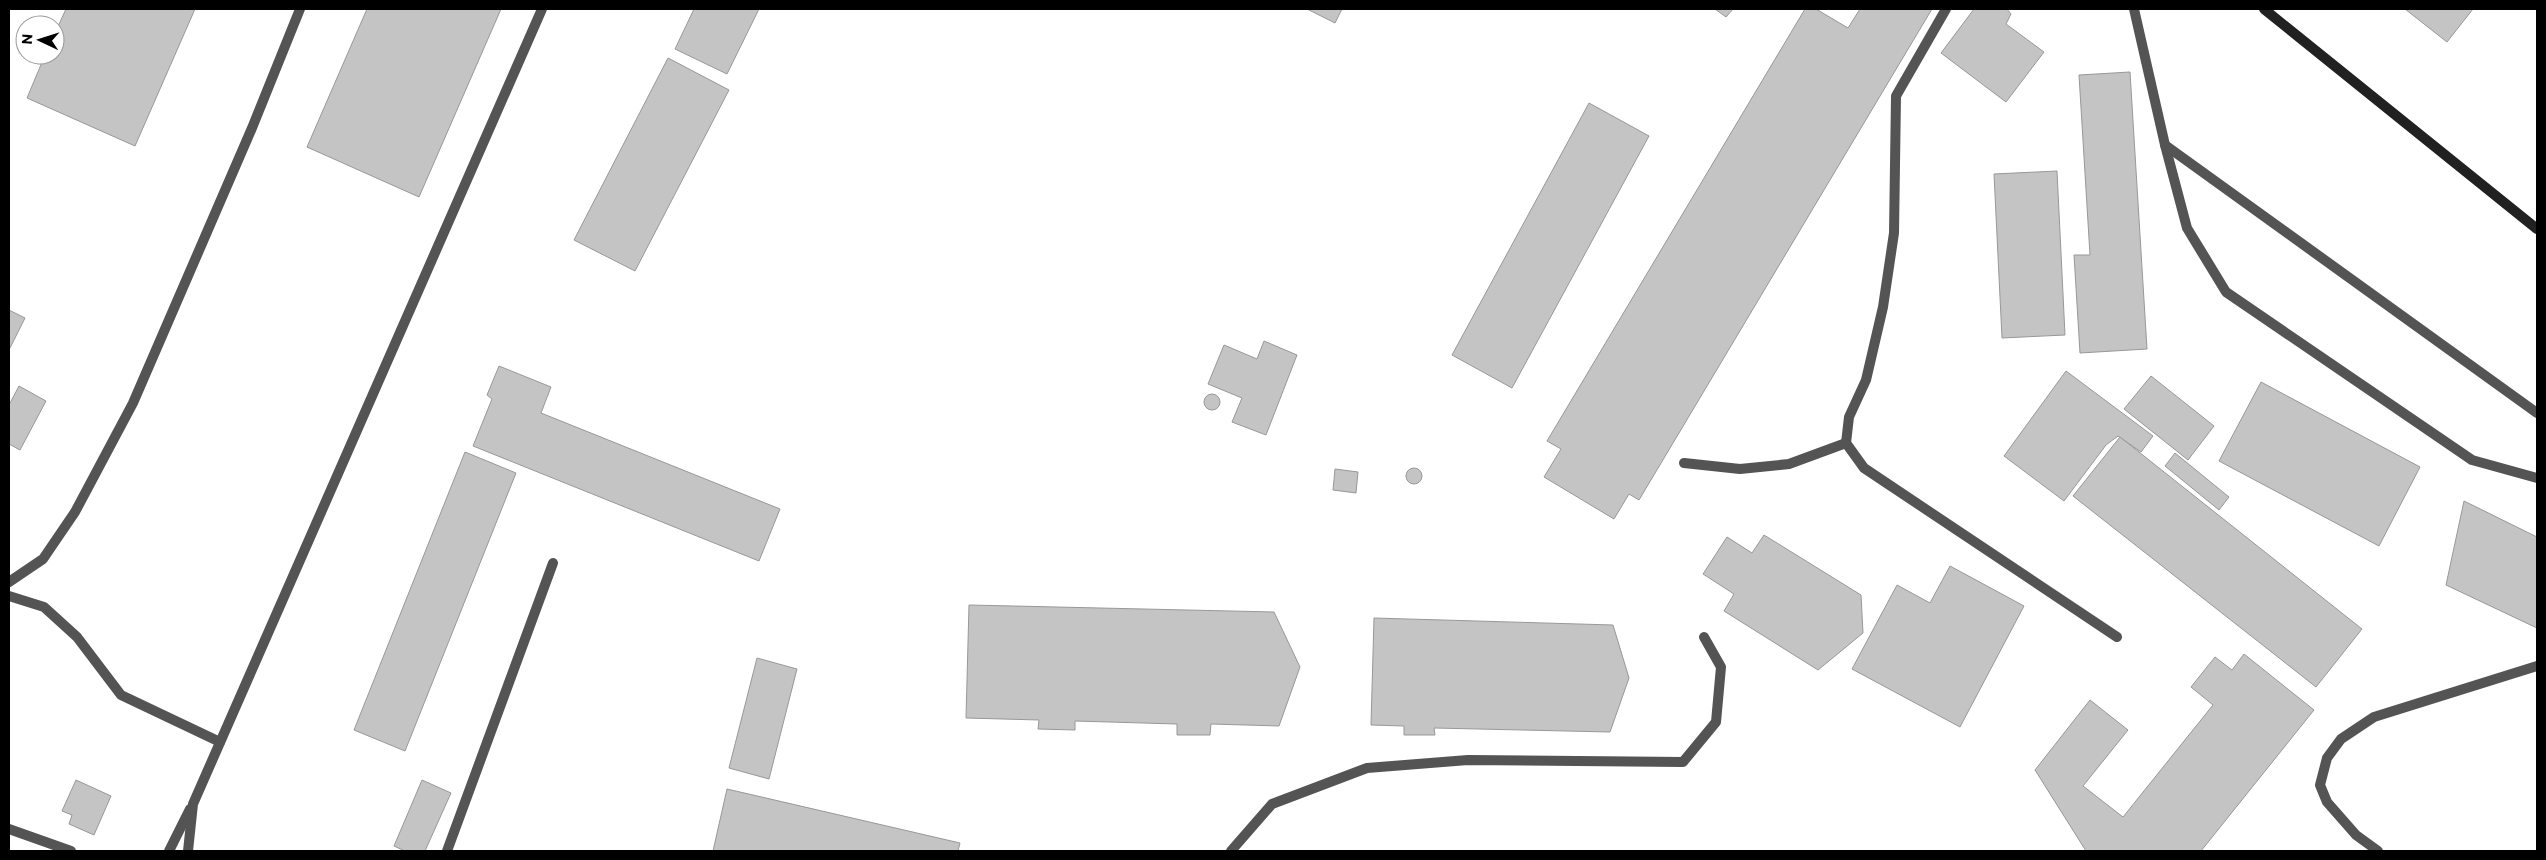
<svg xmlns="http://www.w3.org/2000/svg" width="2546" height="860" viewBox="0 0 2546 860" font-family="Commissioner,sans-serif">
<rect width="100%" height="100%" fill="#fff"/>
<g fill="#c4c4c4" stroke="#989898">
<polygon points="66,9 195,9 135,146 27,98 45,55 55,55 55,33"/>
<polygon points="367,9 501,9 419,197 307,147"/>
<polygon points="694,9 759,9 727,74 675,49"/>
<polygon points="1307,9 1342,9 1335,23"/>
<polygon points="1715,9 1733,9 1726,17"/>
<polygon points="1805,9 1816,9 1848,28 1860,9 1932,9 1639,500 1629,494 1614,519 1544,477 1561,449 1547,441"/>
<polygon points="1974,9 2007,9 2011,14 2006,24 2044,52 2006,102 1941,53"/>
<polygon points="2405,9 2473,9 2447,42"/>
<polygon points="668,58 729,90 635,271 574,240"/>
<polygon points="2130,72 2147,349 2080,353 2074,255 2090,255 2079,75"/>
<polygon points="1589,103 1649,136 1512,388 1452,355"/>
<polygon points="2057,171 2065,335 2002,338 1994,174"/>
<polygon points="9,310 25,318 10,348 9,348"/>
<polygon points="1264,341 1297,355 1266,435 1232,422 1242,398 1208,384 1224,345 1257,359"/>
<polygon points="499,366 551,387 541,413 780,509 759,561 473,446 492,399 487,395"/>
<polygon points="2066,371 2153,436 2141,452 2118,436 2106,445 2064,501 2004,456"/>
<polygon points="2151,376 2214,426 2188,460 2124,409"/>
<polygon points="2261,382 2420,467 2379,546 2219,461"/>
<polygon points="19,386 46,401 20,450 9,444 9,405"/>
<circle cx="1212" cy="402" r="8"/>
<polygon points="2120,437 2362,629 2316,687 2073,496"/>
<polygon points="465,452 516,473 405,751 354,730"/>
<polygon points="2175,453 2229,497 2219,510 2165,466"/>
<circle cx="1414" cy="476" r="8"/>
<polygon points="1335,469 1358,472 1356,493 1333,490"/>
<polygon points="2464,501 2537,537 2537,628 2446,585"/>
<polygon points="1764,535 1861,595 1863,633 1818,670 1724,611 1734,594 1703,574 1727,537 1752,553"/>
<polygon points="1950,566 2024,606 1960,727 1852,669 1897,585 1930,603"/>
<polygon points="969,605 1274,612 1300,667 1279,726 1211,724 1210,735 1177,735 1177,724 1075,721 1075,730 1038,729 1039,720 966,718"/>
<polygon points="1374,618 1613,625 1629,678 1610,732 1434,728 1435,735 1404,735 1404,726 1371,725"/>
<polygon points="2244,654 2314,710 2201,851 2086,851 2035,770 2090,700 2128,730 2083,786 2123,817 2213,705 2191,687 2215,657 2232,670"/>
<polygon points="757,658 797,669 769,779 729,768"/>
<polygon points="76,780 111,796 94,835 69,824 72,815 62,811"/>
<polygon points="422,780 451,793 425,851 405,851 394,846"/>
<polygon points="727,789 960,843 958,851 713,851"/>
</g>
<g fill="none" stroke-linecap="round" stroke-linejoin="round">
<g stroke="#545454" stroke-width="10">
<polyline points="1946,9 1896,96 1894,233 1883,307 1866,380 1849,417 1846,443 1864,468 2117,637"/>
<polyline points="2134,9 2165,145 2187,228 2226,292 2472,460 2537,478"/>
<polyline points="2165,145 2537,413"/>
<polyline points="1684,463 1740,469 1789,464 1846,443"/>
<polyline points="9,582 43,559 75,512 133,403 252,128 300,9"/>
<polyline points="9,596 44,607 77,637 121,695 220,742"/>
<polyline points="9,829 71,851"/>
<polyline points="447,851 553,563"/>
<polyline points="1231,851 1272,804 1367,768 1468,760 1683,762 1716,722 1721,667 1704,637"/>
<polyline points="2378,851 2356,835 2327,802 2320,785 2327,758 2341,739 2374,717 2537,666"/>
</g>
<g stroke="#545454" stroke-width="10">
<polyline points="169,851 190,809"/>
<polyline points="188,851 193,804 542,9"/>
</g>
<polyline stroke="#212121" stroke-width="10" points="2264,9 2537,229"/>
</g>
<rect width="2546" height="860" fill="none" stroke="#000000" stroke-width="20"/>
<g transform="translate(40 40) rotate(274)"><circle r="24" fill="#ffffff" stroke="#999999"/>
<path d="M0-4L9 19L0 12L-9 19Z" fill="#000000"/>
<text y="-8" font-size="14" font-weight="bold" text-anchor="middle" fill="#000000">N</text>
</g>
</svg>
